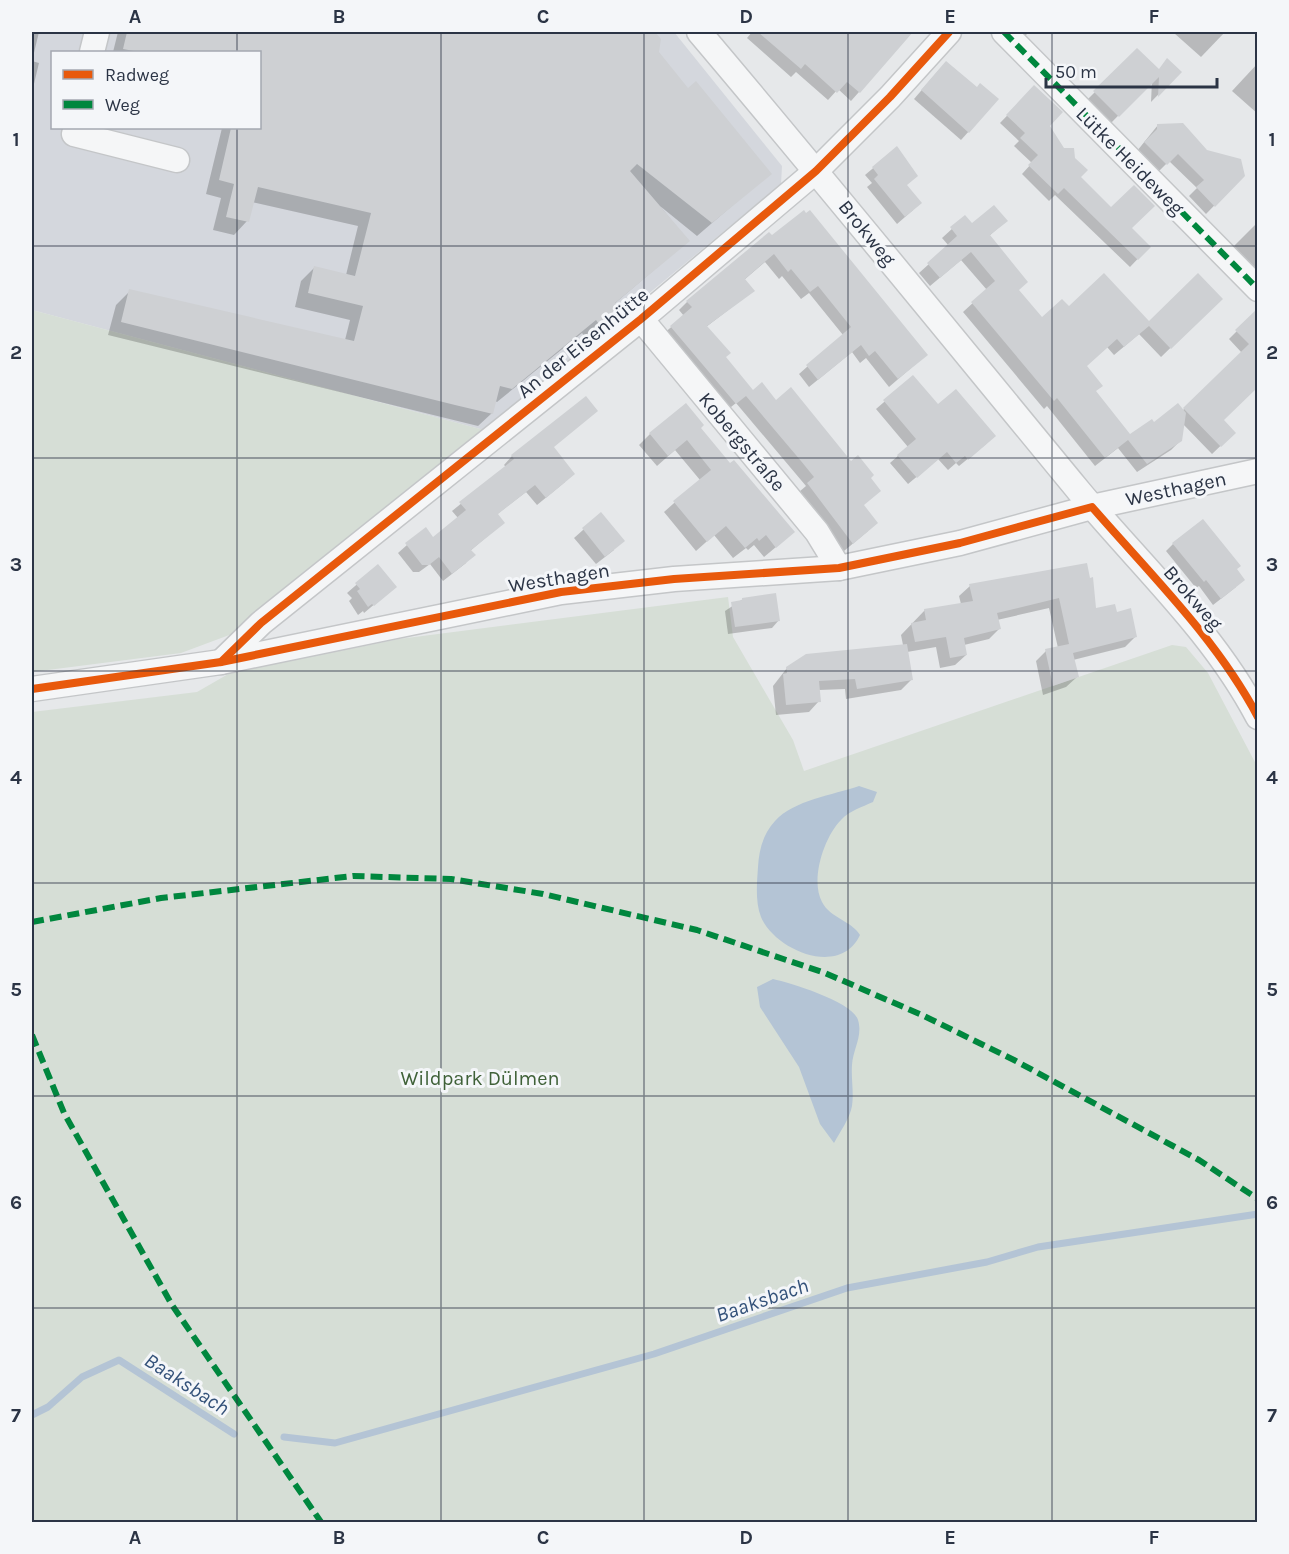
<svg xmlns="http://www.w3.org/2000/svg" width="1289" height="1554" viewBox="0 0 1289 1554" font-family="Karla,sans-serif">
<rect width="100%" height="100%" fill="#e6e8ea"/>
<path fill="#d4d7dd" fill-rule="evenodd" d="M32,32H674L782,166L781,184L484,430L32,310ZM52,52H260V128H52Z"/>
<g fill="#d6ded6">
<polygon points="32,310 484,430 232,634 181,653 32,672"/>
<polygon points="728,597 733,637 793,740 804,771 1172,645 1186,647 1208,673 1257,766 1257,1522 32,1522 32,712 197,692 230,673 399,639"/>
</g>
<g fill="#b4c4d5">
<path d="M859,786L877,792L873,802C862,807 849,811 841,820C824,837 810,880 822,902C830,918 852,921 860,935C840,978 775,950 761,917C755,902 757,882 758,867C759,850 763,834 775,821C794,800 833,795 859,786Z"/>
<path d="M773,979C791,983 853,1002 858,1020C863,1036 853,1049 852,1065C851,1078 854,1093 852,1106C850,1118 840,1132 834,1143L820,1124L799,1067L760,1007L757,987Z"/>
</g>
<g fill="#0003">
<polygon points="32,32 39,32 32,61"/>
<polygon points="118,32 653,32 660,39 658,52 688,90 770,173 697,236 660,206 688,241 614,304 620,310 606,324 587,339 582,333 497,402 495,401 492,413 478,426 108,335 116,305 130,291 345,340 350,320 295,307 301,281 315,267 346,275 358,226 252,202 247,221 234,235 213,230 221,198 206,194 222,128 260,128 260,52 113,52"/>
<polygon points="752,32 820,32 827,37 832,32 912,32 851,101 838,89 828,100 796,72 791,77 747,38"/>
<polygon points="1017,32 1029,32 1024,37"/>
<polygon points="1175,32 1225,32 1201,57 1174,33"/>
<polygon points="1137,50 1158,70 1180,72 1151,102 1152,81 1111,123 1087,100"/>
<polygon points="32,61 39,63 32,92"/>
<polygon points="1258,63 1258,114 1232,91"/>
<polygon points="939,70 997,100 961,140 914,99"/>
<polygon points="1034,88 1048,126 1063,149 1074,159 1079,177 1149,247 1130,267 1055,195 1049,201 1022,174 1032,163 1014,146 1019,141 1000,123"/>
<polygon points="1158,125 1206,151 1243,176 1206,214 1189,196 1197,188 1169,161 1158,172 1137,151"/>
<polygon points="897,148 913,210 897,224 867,187 872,183 865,175"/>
<polygon points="965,217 972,225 1006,221 989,236 1018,290 1042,319 1069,308 1149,323 1221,299 1161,357 1139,334 1114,355 1107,347 1085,366 1095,392 1130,436 1182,411 1242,353 1229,339 1250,318 1258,326 1258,386 1222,420 1234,433 1212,454 1183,424 1181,440 1171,450 1137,472 1118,448 1095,466 1047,406 1044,409 963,312 987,290 961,260 930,286 919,273 949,246 942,238"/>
<polygon points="1258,222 1258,280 1230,250"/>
<polygon points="769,234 926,355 889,387 866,358 860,363 852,352 809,387 799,374 843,335 809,293 801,299 782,276 779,279 765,262 744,280 753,291 706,327 724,358 753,392 776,402 869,478 863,506 868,531 844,551 799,492 806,486 736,403 726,411 662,335 684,316 679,310 687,302"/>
<polygon points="913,377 937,406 986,444 959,466 956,463 948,470 938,459 908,484 890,463 908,447 876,409"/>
<polygon points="699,428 782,542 764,557 754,545 748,550 746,548 733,558 714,535 696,551 664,512 700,480 675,450 657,466 639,445 650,434"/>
<polygon points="552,448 565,482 537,505 526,492 496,515 503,523 470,551 466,563 443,581 430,564 419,572 413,572 398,553 425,529 432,539 458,518 452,511 506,467 504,465 512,456"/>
<polygon points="601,514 614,550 596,564 574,538"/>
<polygon points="1173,544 1235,570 1236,587 1213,605 1199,586 1196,588 1166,551"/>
<polygon points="1086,564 1095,610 1116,613 1136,636 1125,647 1073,660 1077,677 1066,687 1043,695 1036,661 1046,651 1058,648 1049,608 997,620 999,629 989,639 964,645 966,655 955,665 940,668 936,647 907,652 911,680 901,690 846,699 845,689 819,690 819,701 809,712 776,715 773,686 787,668 903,645 901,635 925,610 961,604 959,596 970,586"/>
<polygon points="378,566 395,587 364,613 363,611 358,615 349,601 352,598 347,593"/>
<polygon points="743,599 779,620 772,628 728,634 725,611"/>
</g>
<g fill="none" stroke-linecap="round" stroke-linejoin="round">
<g stroke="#b4c4d5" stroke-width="7">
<polyline points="32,1415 48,1407 82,1377 119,1360 234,1434"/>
<polyline points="284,1437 335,1443 654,1354 847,1288 987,1262 1038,1247 1258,1214"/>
</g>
</g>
<g fill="#ced0d3">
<polygon points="127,32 655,32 661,39 659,52 688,88 696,81 772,174 712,223 637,164 630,171 690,241 615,303 622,310 601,327 596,320 512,389 500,386 493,414 455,405 121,322 129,289 354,341 363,306 308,293 314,266 355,276 371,213 258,187 249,222 226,217 234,184 219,180 231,128 260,128 260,52 139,52 123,49"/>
<polygon points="758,32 913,32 860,93 847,82 837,93 805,64 801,69"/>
<polygon points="1137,48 1159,69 1167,58 1182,72 1158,97 1159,77 1119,117 1093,91"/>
<polygon points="946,61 977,87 980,83 999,99 969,133 921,90"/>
<polygon points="1034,85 1063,112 1050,126 1064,148 1074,148 1075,158 1088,170 1081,177 1111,207 1134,185 1155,206 1132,228 1151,247 1138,260 1064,188 1058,194 1028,165 1038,155 1020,138 1025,133 1006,115"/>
<polygon points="1183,123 1207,150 1241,159 1245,176 1215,207 1196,187 1204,180 1178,154 1167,165 1144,142 1157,129 1157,124"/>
<polygon points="897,146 918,176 907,185 922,203 905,217 874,179 878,175 872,167"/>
<polygon points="994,205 1008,221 990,235 1028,282 1019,290 1042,317 1062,299 1069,306 1104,273 1149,321 1198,273 1223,299 1171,349 1149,326 1124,347 1117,339 1087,366 1103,386 1096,391 1130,434 1152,419 1154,422 1178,403 1186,413 1182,441 1147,464 1128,440 1105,458 1057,398 1054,401 971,302 995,281 971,252 940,278 927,263 957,236 950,227 965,215 972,223"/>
<polygon points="804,210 806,213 810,210 928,355 898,379 875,351 869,356 861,345 818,380 806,365 851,327 818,286 810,292 791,269 788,272 774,254 745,279 755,291 707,326 731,353 726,357 753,390 762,382 776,400 791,387 851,461 858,455 874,475 871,478 881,491 864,505 878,523 853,544 807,483 814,477 801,461 746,396 736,404 670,326 692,307 686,301 769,232 772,235"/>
<polygon points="1257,309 1257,388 1224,420 1236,433 1221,447 1183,408 1249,344 1235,330"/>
<polygon points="913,375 938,404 956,389 996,436 968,460 965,456 956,463 947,452 917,478 897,455 916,439 883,400"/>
<polygon points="586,396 598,411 554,447 575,474 546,498 535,485 498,514 505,523 471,550 476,555 452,574 439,557 429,565 422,565 405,543 426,527 433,537 466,510 459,502 514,459 511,455"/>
<polygon points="686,403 704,425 701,428 730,463 734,460 795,532 776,548 766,535 759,541 757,538 745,548 726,526 707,542 673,501 711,470 687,440 668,456 649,433"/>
<polygon points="601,512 625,541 605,557 582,528"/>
<polygon points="1203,519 1241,566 1237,569 1245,580 1221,599 1206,580 1204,582 1172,543"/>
<polygon points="1087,563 1090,578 1093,577 1096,608 1115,604 1117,612 1131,608 1137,637 1073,653 1079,677 1053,686 1045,649 1069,644 1059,598 997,613 1001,629 964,638 967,655 950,658 946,637 915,642 911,623 926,620 924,609 973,601 969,584"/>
<polygon points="378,564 397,587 374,606 372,604 368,607 357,591 360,589 355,583"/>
<polygon points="776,593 780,621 735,627 731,602 742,600 742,598"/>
<polygon points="907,644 913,680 857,689 855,679 819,681 821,702 786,705 783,674 787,673 786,667 806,654"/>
</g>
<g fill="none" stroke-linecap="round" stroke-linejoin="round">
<g stroke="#c4c6c8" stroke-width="27">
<g id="minor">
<path d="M699,32C827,183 952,337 1078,490C1139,564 1213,631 1258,717"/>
<polyline points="1004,32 1258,289"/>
<polyline points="92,52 97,32"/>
<polyline points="76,128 74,134 177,160"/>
<polyline points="641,319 817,532 839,568"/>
<polyline points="221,662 261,623 641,319 816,171 890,97 949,32"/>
<polyline points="32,689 221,662 561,592 674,579 839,568 960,543 1092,507 1258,471"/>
</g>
</g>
<use href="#minor" stroke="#f5f6f7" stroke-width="24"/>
<g stroke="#00873e" stroke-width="6" stroke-dasharray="12 6" stroke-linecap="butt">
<polyline points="1004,32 1258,289"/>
<polyline points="32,922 161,898 353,876 451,879 543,894 697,930 825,973 922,1015 1014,1060 1199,1160 1258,1199"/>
<polyline points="32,1035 64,1113 172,1305 321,1522"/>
</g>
<g stroke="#f4f6f9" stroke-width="11">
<g id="cycleway">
<polyline points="221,662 261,623 641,319 816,171 890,97 949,32"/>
<path d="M32,689L221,662L561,592L674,579L839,568L960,543L1092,507C1150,574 1216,638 1258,717"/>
</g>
</g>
<use href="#cycleway" stroke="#e8590c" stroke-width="8"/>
</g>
<path fill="none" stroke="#2b3445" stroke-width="1.5" stroke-opacity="0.55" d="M237,32V52M441,32V1522M644,32V1522M848,32V1522M1052,32V1522M237,128V1522M32,246H1258M32,458H1258M32,671H1258M32,883H1258M32,1096H1258M32,1308H1258"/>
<g text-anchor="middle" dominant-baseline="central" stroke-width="6" stroke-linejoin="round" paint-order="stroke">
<g font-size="20" fill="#2b3445" stroke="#f4f6f9">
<text transform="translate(1130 161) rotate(45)">Lütke Heideweg</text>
<text transform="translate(867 233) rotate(51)">Brokweg</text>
<text transform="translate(583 343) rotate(-39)">An der Eisenhütte</text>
<text transform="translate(742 442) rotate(50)">Kobergstraße</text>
<text transform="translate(1176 489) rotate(-12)">Westhagen</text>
<text transform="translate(559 578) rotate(-9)">Westhagen</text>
<text transform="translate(1193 598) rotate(49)">Brokweg</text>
</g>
<g font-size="20" fill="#3f6138" stroke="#f4f6f9">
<text x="480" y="1078">Wildpark Dülmen</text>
</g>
<g font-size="21" font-style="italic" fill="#34527a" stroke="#f4f6f9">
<text transform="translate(762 1300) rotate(-19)">Baaksbach</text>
<text transform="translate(187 1384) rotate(33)">Baaksbach</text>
</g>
</g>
<rect width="1289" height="1554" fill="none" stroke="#f4f6f9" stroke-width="66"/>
<rect x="51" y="51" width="210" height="78" fill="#f4f6f9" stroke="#a4a8b1" stroke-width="1.5"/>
<rect x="63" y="70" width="30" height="9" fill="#e8590c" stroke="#a4a8b1" stroke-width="1.5"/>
<text x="105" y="81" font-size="18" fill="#2b3445">Radweg</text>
<rect x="63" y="100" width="30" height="9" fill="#00873e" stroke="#a4a8b1" stroke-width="1.5"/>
<text x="105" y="111" font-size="18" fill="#2b3445">Weg</text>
<path d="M1046 78v9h171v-9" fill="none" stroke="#2b3445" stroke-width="3"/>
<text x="1055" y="78" font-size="18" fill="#2b3445" stroke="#f4f6f9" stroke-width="4.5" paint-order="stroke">50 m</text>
<rect x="33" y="33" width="1223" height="1488" fill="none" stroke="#2b3445" stroke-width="2"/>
<g font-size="20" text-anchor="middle" font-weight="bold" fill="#2b3445">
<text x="135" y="23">A</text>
<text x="339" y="23">B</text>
<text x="543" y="23">C</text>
<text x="746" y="23">D</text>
<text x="950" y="23">E</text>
<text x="1154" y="23">F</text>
<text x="16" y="146">1</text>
<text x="1272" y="146">1</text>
<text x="16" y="359">2</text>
<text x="1272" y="359">2</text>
<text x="16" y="571">3</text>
<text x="1272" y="571">3</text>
<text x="16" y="784">4</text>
<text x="1272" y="784">4</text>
<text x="16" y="996">5</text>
<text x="1272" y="996">5</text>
<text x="16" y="1209">6</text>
<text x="1272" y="1209">6</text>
<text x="16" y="1422">7</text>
<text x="1272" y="1422">7</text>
<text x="135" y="1544">A</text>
<text x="339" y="1544">B</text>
<text x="543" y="1544">C</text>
<text x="746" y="1544">D</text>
<text x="950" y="1544">E</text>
<text x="1154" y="1544">F</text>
</g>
</svg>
